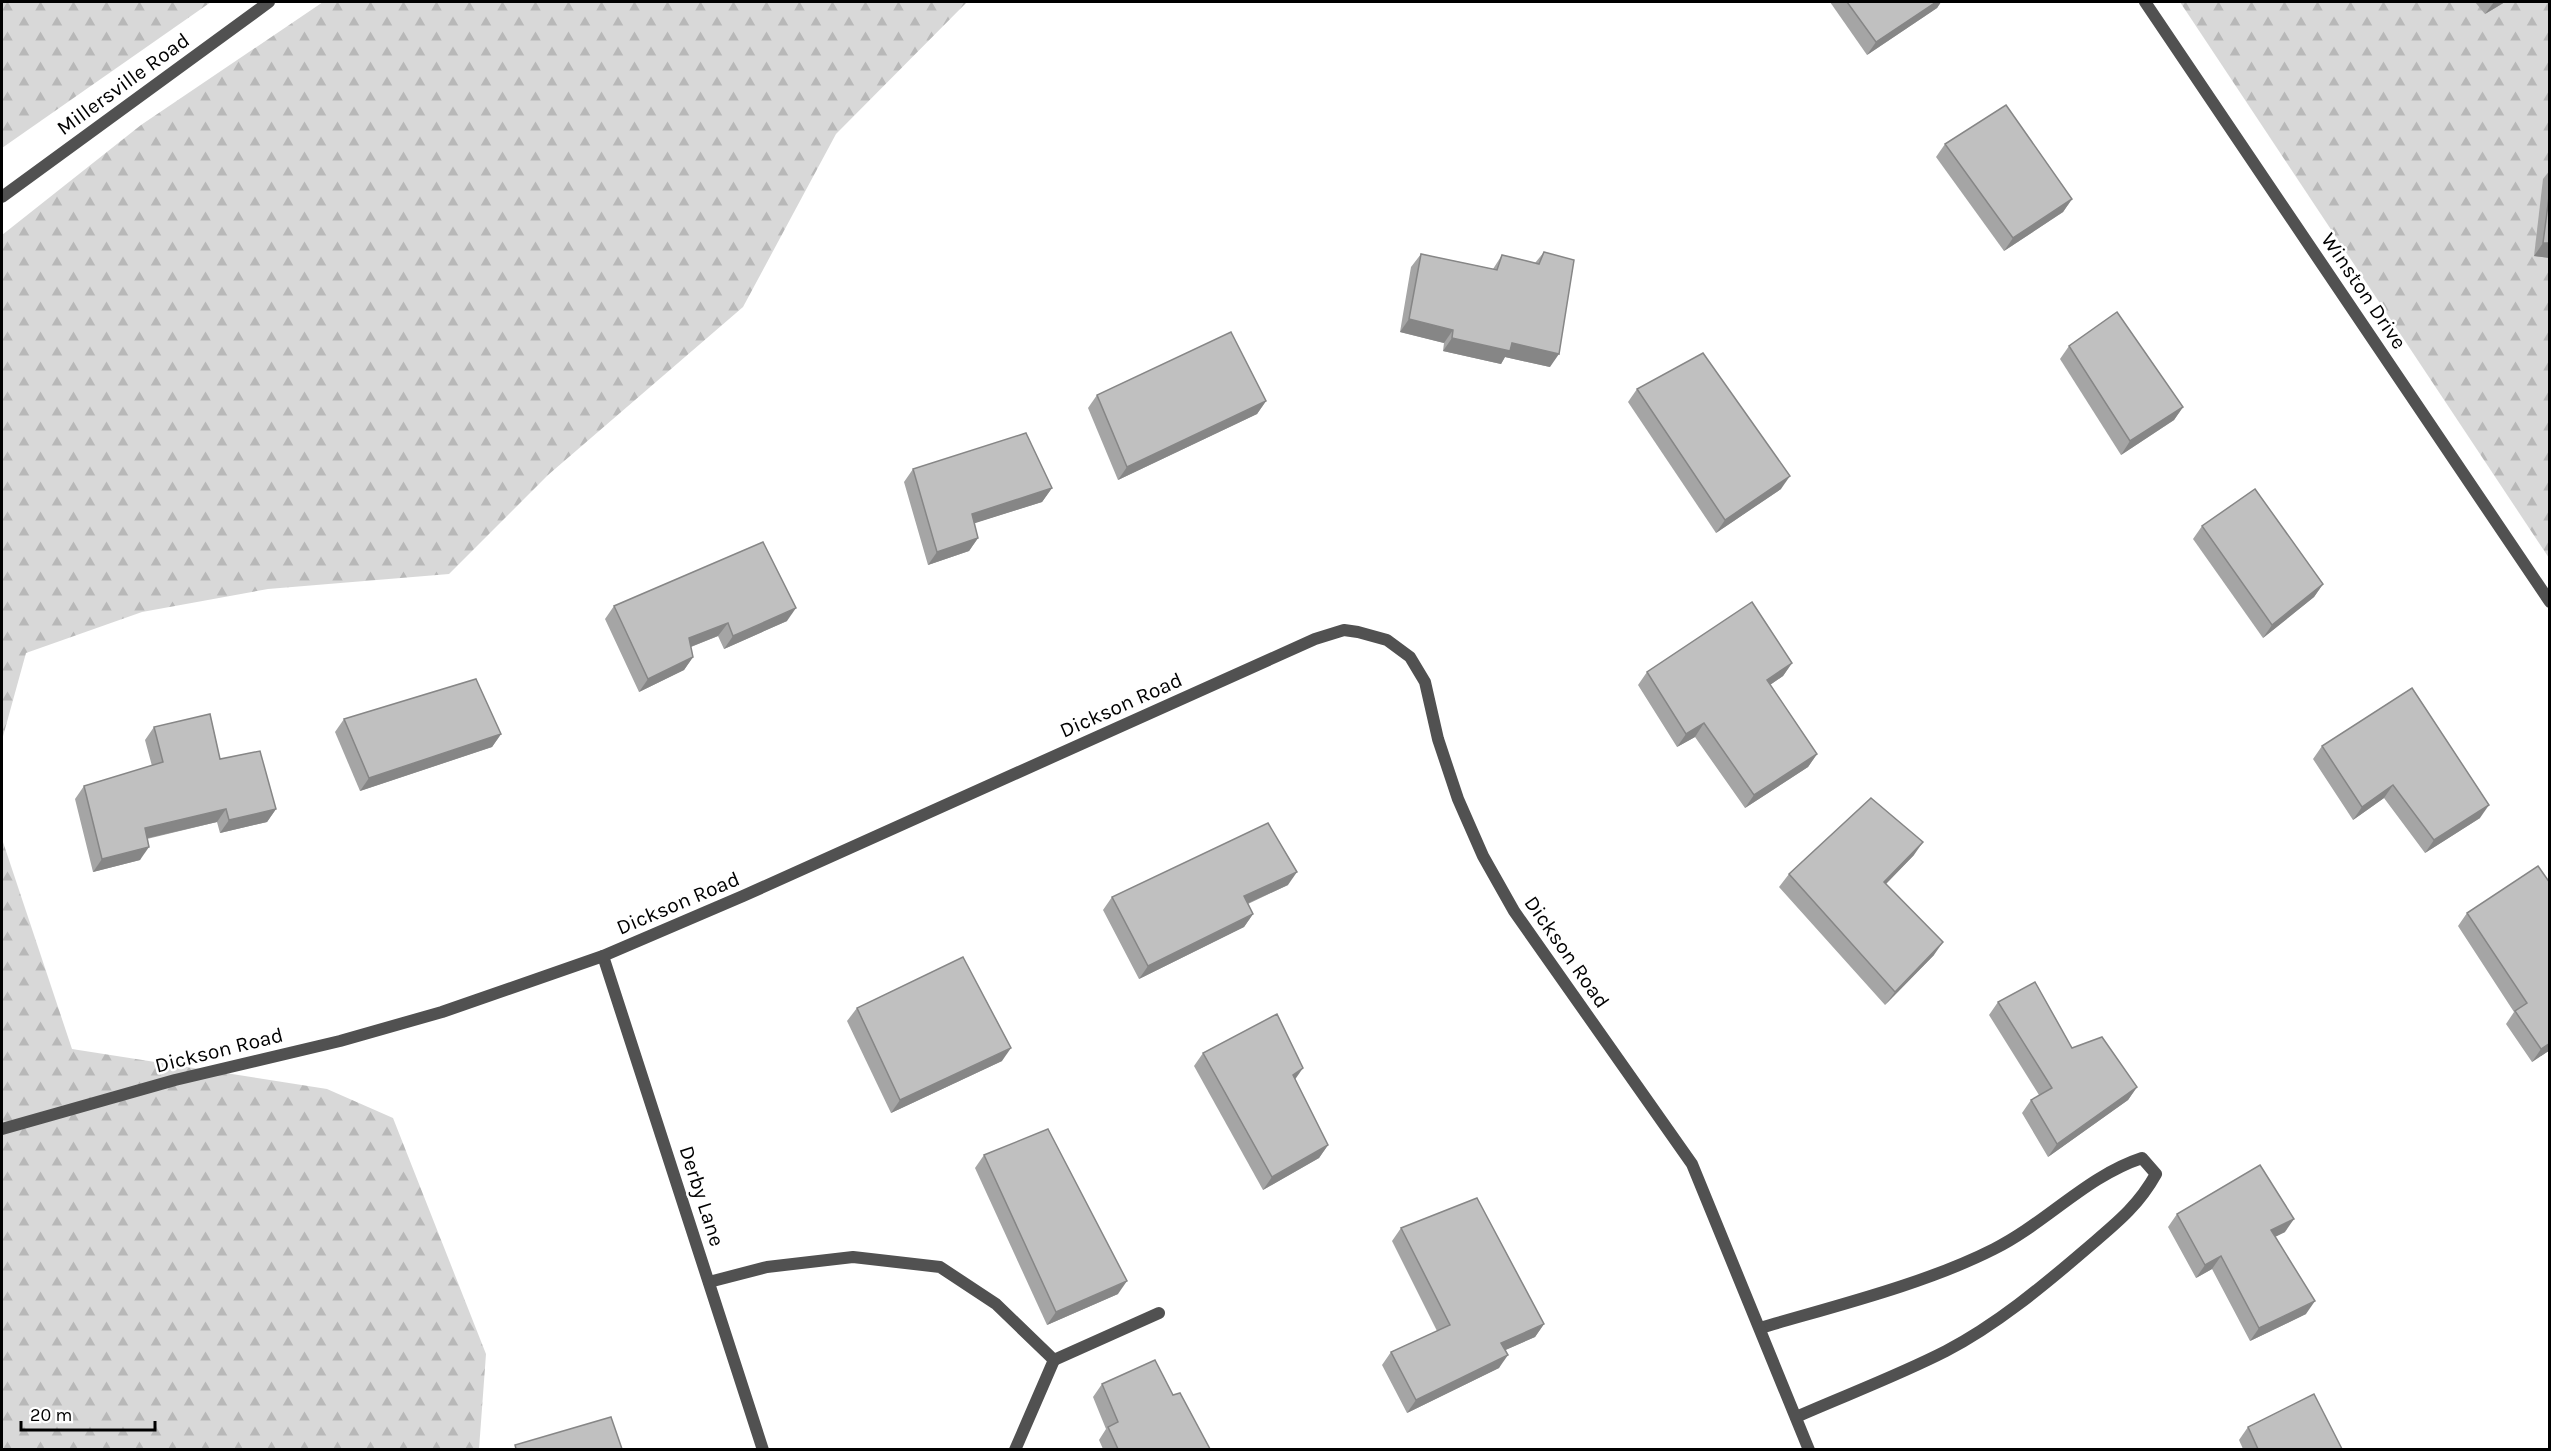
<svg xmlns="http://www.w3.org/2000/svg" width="2551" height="1451" viewBox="0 0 2551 1451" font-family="Karla,sans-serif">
<defs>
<pattern id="forest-firs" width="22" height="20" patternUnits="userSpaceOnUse" patternTransform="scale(1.5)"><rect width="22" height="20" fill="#d8d8d8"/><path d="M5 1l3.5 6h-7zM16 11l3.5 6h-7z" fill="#b8b8b8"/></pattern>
</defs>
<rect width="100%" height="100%" fill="#fff"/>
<g fill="url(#forest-firs)">
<polygon points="2,2 211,2 2,148"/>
<polygon points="323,2 967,2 836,134 743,307 548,475 449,574 268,589 142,612 26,653 2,740 2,235 141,125"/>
<polygon points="2180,2 2549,2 2549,558"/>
<polygon points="2,839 72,1049 327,1089 393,1118 486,1354 479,1449 2,1449"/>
</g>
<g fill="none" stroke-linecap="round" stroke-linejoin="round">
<g stroke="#515151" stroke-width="12">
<polyline points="709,1282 767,1267 853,1257 940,1267 996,1304 1054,1360 1159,1313"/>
<path d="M1760,1328C1835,1306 1925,1284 1994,1249C2046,1223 2087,1176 2142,1158L2156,1174C2137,1208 2114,1225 2085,1250C2043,1286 1996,1325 1946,1351C1897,1376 1846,1395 1796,1417"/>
<polyline points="1015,1450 1054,1360"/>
</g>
<g stroke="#515151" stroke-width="12">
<polyline points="2145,2 2550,602"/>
<polyline points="2,197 269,2"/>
<polyline points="603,956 763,1450"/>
<polyline points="2,1129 175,1080 340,1041 442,1012 603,956 743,896 1315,639 1344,630 1358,632 1387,640 1410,657 1425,682 1438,739 1458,799 1483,856 1514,911 1692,1164 1809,1450"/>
</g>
</g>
<g fill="#a5a5a5">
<polygon points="1830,2 1941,2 1937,8 1867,55"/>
<polygon points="2475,2 2505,2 2485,14"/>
<polygon points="1945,144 2072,199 2063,212 2004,251 1936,157"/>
<polygon points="2550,170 2550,258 2534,256 2543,179"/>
<polygon points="1544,252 1550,367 1505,357 1501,364 1443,351 1444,343 1400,332 1411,267 1421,254 1493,269 1502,255 1535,263"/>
<polygon points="2069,346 2183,407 2174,420 2121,455 2060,359"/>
<polygon points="1637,389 1781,489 1716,533 1628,402"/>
<polygon points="1097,395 1266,401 1257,414 1118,480 1088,408"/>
<polygon points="913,469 1052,488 1042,502 974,523 978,538 969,551 928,565 904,482"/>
<polygon points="2202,526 2323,584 2314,597 2263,638 2193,539"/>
<polygon points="614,606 787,621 724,649 718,636 691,647 693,657 684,670 639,692 605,619"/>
<polygon points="1792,663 1783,676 1770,685 1817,754 1808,767 1745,808 1695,737 1677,747 1638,685 1647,672"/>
<polygon points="344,719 501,734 492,747 360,791 335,732"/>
<polygon points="154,727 220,759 276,809 267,822 220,833 217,822 147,839 140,860 93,872 75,799 84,786 152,766 145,740"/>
<polygon points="2322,746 2480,818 2425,853 2384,798 2353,820 2313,759"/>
<polygon points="1914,855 1886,884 1934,955 1885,1005 1779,887 1789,874"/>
<polygon points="2550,883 2550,1050 2532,1062 2506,1024 2514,1012 2458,926 2467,913"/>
<polygon points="1288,885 1248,904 1253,914 1244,927 1139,979 1103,910 1112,897"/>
<polygon points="1998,1002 2072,1048 2137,1087 2128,1100 2048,1157 2022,1113 2031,1100 2039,1095 1989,1015"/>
<polygon points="857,1008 1002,1061 891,1113 847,1021"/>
<polygon points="1203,1053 1295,1080 1328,1145 1319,1158 1263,1190 1194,1066"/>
<polygon points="984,1155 1118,1294 1047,1325 975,1168"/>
<polygon points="2177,1214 2285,1232 2275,1237 2306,1314 2250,1341 2212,1269 2196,1278 2168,1227"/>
<polygon points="1401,1228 1544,1324 1535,1337 1505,1350 1499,1368 1407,1413 1382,1365 1391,1352 1437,1331 1392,1241"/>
<polygon points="1102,1384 1173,1395 1210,1449 1103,1449 1099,1440 1106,1429 1093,1397"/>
<polygon points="2248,1427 2342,1449 2243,1449 2239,1440"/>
</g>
<g fill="#868686">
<polygon points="1936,2 1941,2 1937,8 1867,55 1876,42"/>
<polygon points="2494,2 2505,2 2485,14"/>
<polygon points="2072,199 2063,212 2004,251 2013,238"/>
<polygon points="2543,243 2550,243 2550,258 2534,256"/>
<polygon points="1409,319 1453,330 1444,343 1400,332"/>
<polygon points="1452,338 1512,343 1559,354 1550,367 1505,357 1501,364 1443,351"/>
<polygon points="1266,401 1257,414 1118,480 1127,467"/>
<polygon points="2183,407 2174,420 2121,455 2130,441"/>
<polygon points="1790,476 1781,489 1716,533 1725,520"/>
<polygon points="1052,488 1042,502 963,527 972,514"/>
<polygon points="978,538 969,551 928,565 937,552"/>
<polygon points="2323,584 2314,597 2263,638 2272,625"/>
<polygon points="796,608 787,621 724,649 733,636"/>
<polygon points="728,623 718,636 680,651 689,638"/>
<polygon points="693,657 684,670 639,692 648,679"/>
<polygon points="1792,663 1783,676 1758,693 1767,680"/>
<polygon points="1704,723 1695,737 1677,747 1686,734"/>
<polygon points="501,734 492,747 360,791 369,778"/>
<polygon points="1817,754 1808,767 1745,808 1754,795"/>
<polygon points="2393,785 2384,798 2353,820 2362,807"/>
<polygon points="2489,805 2480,818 2425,853 2434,840"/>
<polygon points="226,809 217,822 135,841 145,828"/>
<polygon points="276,809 267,822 220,833 229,820"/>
<polygon points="1923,842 1914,855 1875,895 1884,882"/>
<polygon points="149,847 140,860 93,872 102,859"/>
<polygon points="1297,872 1288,885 1235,909 1244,896"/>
<polygon points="1253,914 1244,927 1139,979 1148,966"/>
<polygon points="1943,942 1934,955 1885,1005 1895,992"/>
<polygon points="2550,1043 2550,1050 2532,1062 2541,1049"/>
<polygon points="1011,1048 1002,1061 891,1113 900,1100"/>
<polygon points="1303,1068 1294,1081 1293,1075"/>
<polygon points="2137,1087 2128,1100 2048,1157 2057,1144"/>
<polygon points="1328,1145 1319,1158 1263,1190 1272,1177"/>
<polygon points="2294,1219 2285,1232 2262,1243 2271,1230"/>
<polygon points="2221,1256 2212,1269 2196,1278 2205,1265"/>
<polygon points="1127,1281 1118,1294 1047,1325 1056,1312"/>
<polygon points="2315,1301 2306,1314 2250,1341 2259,1328"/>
<polygon points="1544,1324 1535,1337 1492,1356 1501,1343"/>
<polygon points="1508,1355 1499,1368 1407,1413 1416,1400"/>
</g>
<g fill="#c0c0c0" stroke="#868686" stroke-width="1.5">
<polygon points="1847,2 1936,2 1876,42"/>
<polygon points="2006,105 2072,199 2013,238 1945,144"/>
<polygon points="2550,189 2550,243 2543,243"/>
<polygon points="1544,252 1574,260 1559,354 1512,343 1510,351 1452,338 1453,330 1409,319 1421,254 1497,270 1502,255 1539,264"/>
<polygon points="2117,312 2183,407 2130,441 2069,346"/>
<polygon points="1231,332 1266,401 1127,467 1097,395"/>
<polygon points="1703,353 1790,476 1725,520 1637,389"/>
<polygon points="1026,433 1052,488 972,514 978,538 937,552 913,469"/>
<polygon points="2255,489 2323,584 2272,625 2202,526"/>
<polygon points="763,542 796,608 733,636 728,623 689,638 693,657 648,679 614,606"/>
<polygon points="1752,602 1792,663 1767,680 1817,754 1754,795 1704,723 1686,734 1647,672"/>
<polygon points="476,679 501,734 369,778 344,719"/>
<polygon points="2412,688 2489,805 2434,840 2393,785 2362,807 2322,746"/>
<polygon points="210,714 220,759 260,751 276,809 229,820 226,809 145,828 149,847 102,859 84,786 163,762 154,727"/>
<polygon points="1871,798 1923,842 1884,882 1943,942 1895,992 1789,874"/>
<polygon points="1268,823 1297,872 1244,896 1253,914 1148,966 1112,897"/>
<polygon points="2538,866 2550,883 2550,1043 2541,1049 2515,1011 2527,1003 2467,913"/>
<polygon points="963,957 1011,1048 900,1100 857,1008"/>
<polygon points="2035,982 2072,1048 2102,1037 2137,1087 2057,1144 2031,1100 2052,1088 1998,1002"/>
<polygon points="1277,1014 1303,1068 1293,1075 1328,1145 1272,1177 1203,1053"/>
<polygon points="1048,1129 1127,1281 1056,1312 984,1155"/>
<polygon points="2260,1165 2294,1219 2271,1230 2315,1301 2259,1328 2221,1256 2205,1265 2177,1214"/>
<polygon points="1477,1198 1544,1324 1501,1343 1508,1355 1416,1400 1391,1352 1450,1325 1401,1228"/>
<polygon points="1155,1360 1173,1395 1180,1393 1210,1449 1118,1449 1108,1427 1118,1422 1102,1384"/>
<polygon points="2314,1394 2342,1449 2258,1449 2248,1427"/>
<polygon points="611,1417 622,1449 516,1449 515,1445"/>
</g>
<g text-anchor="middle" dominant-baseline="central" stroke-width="5" stroke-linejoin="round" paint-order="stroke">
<g font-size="21" fill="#000" stroke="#fff">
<text transform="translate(123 84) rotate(-36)">Millersville Road</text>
<text transform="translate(2364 291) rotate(56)">Winston Drive</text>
<text transform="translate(1121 705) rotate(-24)">Dickson Road</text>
<text transform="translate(678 903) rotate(-23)">Dickson Road</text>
<text transform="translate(1567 952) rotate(55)">Dickson Road</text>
<text transform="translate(219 1050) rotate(-14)">Dickson Road</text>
<text transform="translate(702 1196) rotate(72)">Derby Lane</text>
</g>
</g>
<rect width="2551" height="1451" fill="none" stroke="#000000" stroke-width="6"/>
<path d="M21 1421v9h134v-9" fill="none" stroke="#000000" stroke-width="3"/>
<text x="30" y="1421" font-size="18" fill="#000000" stroke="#ffffff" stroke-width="4.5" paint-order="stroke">20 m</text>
</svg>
